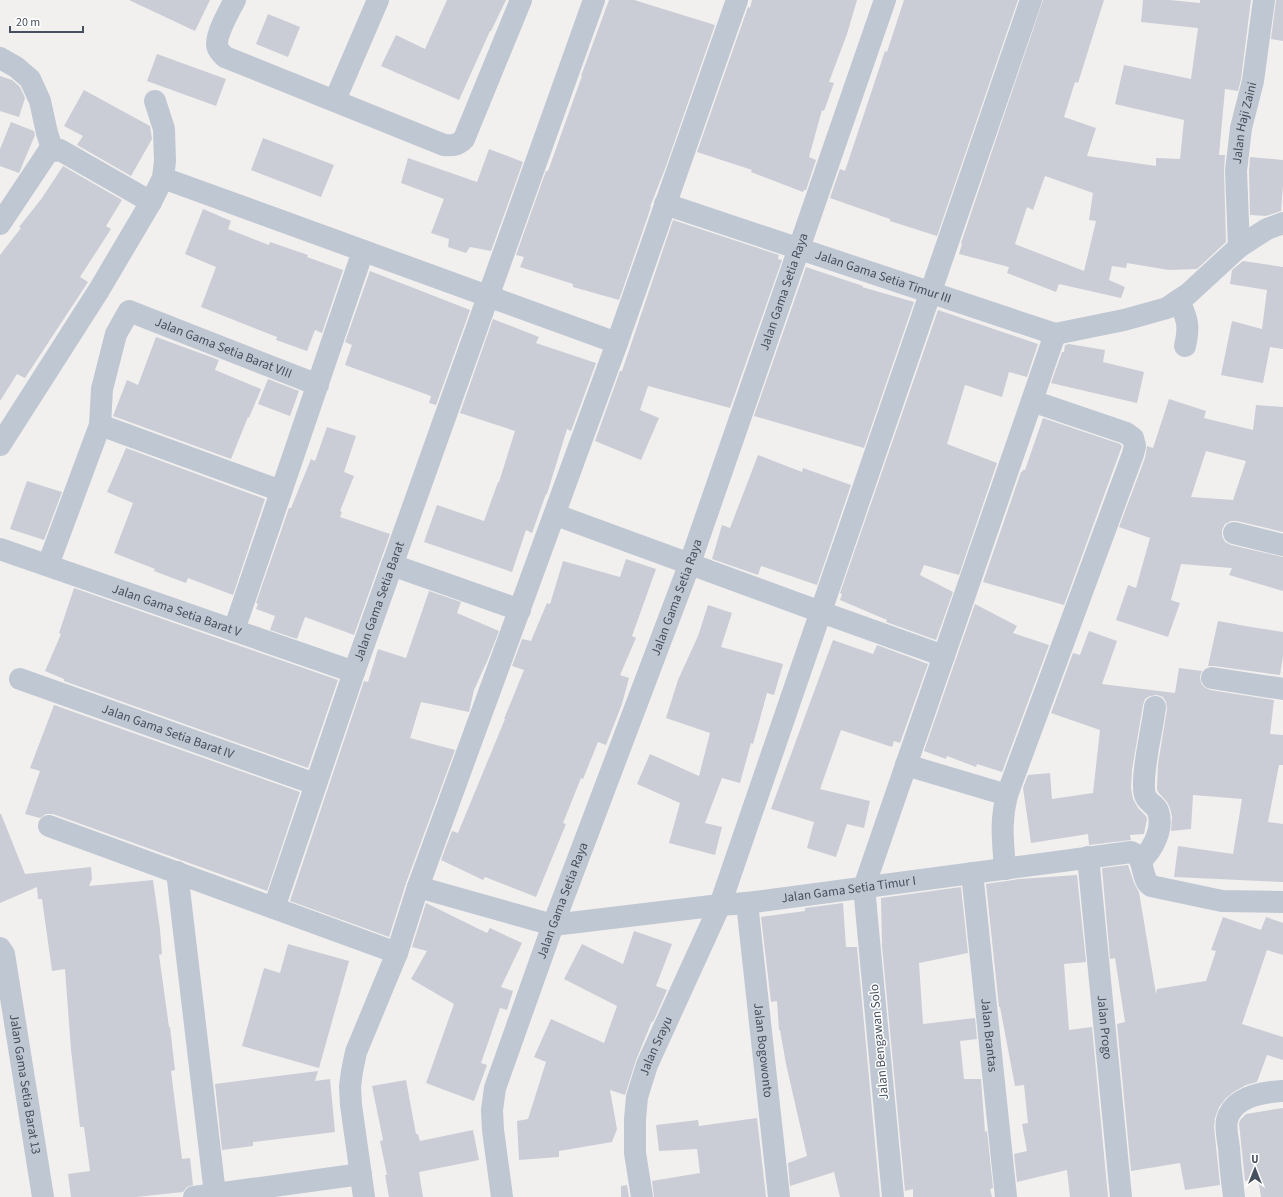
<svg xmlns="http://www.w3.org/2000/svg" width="1283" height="1197" viewBox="0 0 1283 1197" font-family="'Source Sans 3',sans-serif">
<rect width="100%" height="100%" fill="#f2efef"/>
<g fill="#cacdd5" fill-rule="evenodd">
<polygon points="129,0 210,0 195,31"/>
<polygon points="447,0 506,0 491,31 490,31 459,100 381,66 396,35 425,49"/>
<polygon points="609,0 634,0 715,25 666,166 650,207 651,207 619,300 573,287 573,284 520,267 524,257 516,255 546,171 548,171 582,76 581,76"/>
<polygon points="752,0 857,0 847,34 829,82 834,83 824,111 822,110 809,157 816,160 806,190 804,190 803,192 751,172 752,170 697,152 748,7 750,8"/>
<polygon points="904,0 1018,0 937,236 890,221 890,219 830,198 840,169 845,171 885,51 887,52"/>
<path d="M1043,0H1104L1078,83L1075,82L1064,117L1096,128L1087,156L1156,166V158L1180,159L1184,120L1115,104L1124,65L1191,79L1198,28L1141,22L1143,0H1170L1200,3V0H1251L1241,79L1238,91L1225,89L1219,155H1225L1224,171L1226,242L1197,269L1169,270L1127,263L1126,268L1112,266L1109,280L1125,287L1121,298L1059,284L1056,292L1007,273L1009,267L959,254L962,244L961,243ZM1045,176L1093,193L1089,220L1096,221L1084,271L1015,244L1027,207L1033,210Z"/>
<polygon points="1276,0 1283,0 1283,41 1271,39"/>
<polygon points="268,14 300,27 288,57 256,44"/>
<polygon points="157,54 226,79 216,106 147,81"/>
<polygon points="0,76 12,80 20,87 25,98 19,117 0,111"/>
<polygon points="84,90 150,126 152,139 131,176 77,145 83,136 64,126"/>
<polygon points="11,122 34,131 35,135 19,173 0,166 0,149"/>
<polygon points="263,138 334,165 321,197 251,170"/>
<polygon points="489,149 523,162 491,251 470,247 466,253 448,247 449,239 431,233 444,199 401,183 408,158 477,182"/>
<polygon points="1250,157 1283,160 1283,185 1281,211 1266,216 1250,215 1249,171"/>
<polygon points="63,166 122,200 106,226 111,229 80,277 88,282 25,378 17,374 0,401 0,255 21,228 19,227 42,198"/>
<polygon points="203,209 231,221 228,229 269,245 270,242 308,255 307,257 343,270 322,333 315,330 307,351 276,340 277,337 201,307 216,267 185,254"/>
<polygon points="673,220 779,255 778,259 782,260 730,408 648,386 640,410 659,418 641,460 595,441 620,371 622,371"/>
<polygon points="1243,261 1283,267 1283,349 1270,347 1263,383 1221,375 1232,321 1262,329 1267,290 1230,284 1232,270"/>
<polygon points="806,267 863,286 862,287 914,302 864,448 754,416"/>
<polygon points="370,271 470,310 436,405 429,403 431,396 345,365 352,345 345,342"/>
<polygon points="938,310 1038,344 1027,377 1009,372 1002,397 965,385 947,444 997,463 959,575 924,565 920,575 953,592 936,640 886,622 887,620 840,600 842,594 840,593"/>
<polygon points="493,319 539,337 536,343 596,363 571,431 567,429 547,494 546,494 532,533 526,530 512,572 424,542 437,505 484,521 498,482 499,482 515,431 460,413"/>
<polygon points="156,337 219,360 215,370 261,389 249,418 248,417 231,459 113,416 127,380 138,385"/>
<polygon points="1069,344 1105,350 1103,362 1144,372 1137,403 1051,383 1062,352 1064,352 1065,345"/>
<polygon points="268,379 299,391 290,416 258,404"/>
<path d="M1169,399L1206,411L1204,418L1253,430L1256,405L1283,407V532L1237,521H1231L1225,524L1222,530V536L1225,542L1231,545L1283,557V591L1229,575L1232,568L1181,564L1171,600L1180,603L1168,637L1116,620L1128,585L1136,588L1150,538L1119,527L1145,458L1147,446L1153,448ZM1206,451L1246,461L1233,500L1191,497Z"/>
<polygon points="1043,418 1120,444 1122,446 1064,605 983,582 1021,472 1022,472 1023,470 1025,470"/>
<polygon points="327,427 356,436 344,472 354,476 340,511 342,512 340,517 390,534 354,635 305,617 297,639 270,630 275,616 256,609 258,604 256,603 289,508 291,508 311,459 315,461"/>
<polygon points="126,448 265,499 233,595 188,578 186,583 154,571 155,569 114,553 133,503 107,492"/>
<polygon points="758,455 802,472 803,468 851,485 817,585 761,566 758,575 712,559 722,525 730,528"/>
<polygon points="27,481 62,492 44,540 10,529"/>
<polygon points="626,559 656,569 632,636 636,638 620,675 629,678 622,704 606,745 598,742 583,779 581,778 563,823 566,824 536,897 485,877 483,880 441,860 452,831 458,833 505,719 504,719 524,670 512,666 522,639 531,641 547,603 550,604 563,561 620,577"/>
<polygon points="74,588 338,680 308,768 64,681 64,679 45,671 61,634 59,633"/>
<polygon points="429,591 461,602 457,613 499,631 488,659 474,690 469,712 421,702 410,738 455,750 406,883 389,937 290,901 364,681 368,682 378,649 406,658"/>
<polygon points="975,604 1017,626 1013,633 1049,645 1002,772 977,764 976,767 947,756 946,759 924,751"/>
<polygon points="708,605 732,613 721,647 783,664 774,695 767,693 753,744 751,743 740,783 722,778 705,823 722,827 715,855 669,843 680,803 637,784 650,754 699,776 710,733 666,718 678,680 698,636"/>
<polygon points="1218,621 1251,627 1283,632 1283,656 1280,675 1214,666 1208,666"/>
<polygon points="1089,631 1117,641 1102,684 1175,693 1179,668 1202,671 1200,676 1201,683 1204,687 1210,690 1274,700 1270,734 1283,735 1283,765 1279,765 1268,822 1283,824 1283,882 1174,877 1178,846 1233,854 1242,799 1193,795 1191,829 1171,831 1172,817 1170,808 1167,802 1158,792 1157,789 1158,764 1167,709 1166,702 1163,697 1157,695 1150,696 1145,699 1143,705 1132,770 1131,788 1133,799 1138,808 1146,816 1147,819 1144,834 1130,835 1131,840 1089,845 1088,834 1031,843 1023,788 1028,775 1050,773 1052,799 1093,793 1100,730 1051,713 1073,653 1080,655"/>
<polygon points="833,640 873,654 877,645 928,664 900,743 894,741 892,747 841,730 820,789 870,801 864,828 847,824 836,857 807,848 814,822 771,809"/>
<polygon points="54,705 300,792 267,891 53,814 46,814 40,818 25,814 40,771 30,768"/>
<polygon points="0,814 1,814 25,874 91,867 92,879 89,886 153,880 160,929 162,954 159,955 169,1027 170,1027 175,1070 171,1071 182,1159 190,1158 193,1185 187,1187 183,1192 136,1197 71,1197 68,1174 90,1171 84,1127 80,1127 71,1050 65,969 52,971 42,899 38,899 37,887 0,903"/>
<polygon points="1128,865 1134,883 1139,892 1156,994 1157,989 1206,981 1216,951 1211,950 1223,917 1261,930 1266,917 1283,923 1283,955 1267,950 1242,1024 1283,1037 1283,1060 1267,1055 1257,1082 1246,1085 1235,1091 1226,1098 1219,1107 1215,1118 1214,1127 1220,1185 1185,1190 1180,1163 1131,1171 1117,1024 1125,1022 1115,958 1110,959 1102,868"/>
<polygon points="1077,875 1086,962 1064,964 1069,1030 1092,1027 1108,1197 1070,1197 1067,1170 1017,1182 1014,1154 1027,1151 1022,1124 1028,1123 1024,1085 1015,1086 1000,1007 999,1007 986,884 1019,879"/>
<polygon points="961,887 968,953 919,963 923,1024 975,1018 977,1039 960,1041 964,1079 981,1079 985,1132 987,1131 993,1188 990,1189 992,1197 913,1197 913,1189 905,1191 882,946 881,898"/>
<polygon points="426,903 487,933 490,928 522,943 501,987 513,991 507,1010 500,1008 481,1063 487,1065 474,1101 426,1083 454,1004 411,979 427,951 412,947"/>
<polygon points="843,903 846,947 857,947 880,1197 840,1197 834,1172 790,1186 788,1163 807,1156 786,1064 780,1030 779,1030 777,1001 771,1002 761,917 805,911 805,908"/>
<polygon points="634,931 672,944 656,986 667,990 653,1022 652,1021 636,1060 625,1095 610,1090 617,1129 612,1142 559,1151 559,1157 519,1160 517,1121 528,1119 546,1062 534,1057 551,1019 604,1043 617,1006 564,979 582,944 623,964"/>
<polygon points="288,944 349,961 319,1068 242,1046 264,968 280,973"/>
<polygon points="318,1071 315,1081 330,1079 335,1132 253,1142 253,1146 222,1150 215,1084"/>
<polygon points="406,1080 416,1134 418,1134 420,1141 473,1130 479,1160 419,1172 423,1197 389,1197 385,1175 387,1175 380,1141 383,1140 372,1086"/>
<polygon points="1283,1108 1283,1197 1261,1197 1258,1178 1245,1181 1239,1123 1241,1119 1246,1114"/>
<polygon points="757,1118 766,1197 654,1197 652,1181 700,1173 697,1149 659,1151 656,1125 698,1120 699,1126"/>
<polygon points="627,1185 629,1197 621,1197 621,1186"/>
</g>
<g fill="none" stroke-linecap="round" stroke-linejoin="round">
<g stroke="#bfc7d2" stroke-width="22">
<path d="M235,0C229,11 217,32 217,44C217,49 221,53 225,57L444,145C453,146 458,145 464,139L521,0"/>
<polyline points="0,58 16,67 30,79 40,101 47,133 53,151"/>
<polyline points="335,100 378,0"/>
<polyline points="163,178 617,343"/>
<path id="s1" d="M665,204L1055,334"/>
<polyline points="0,224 48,152 60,150 151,202"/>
<path id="s2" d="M1239,247L1236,171L1241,128L1253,81L1264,0"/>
<path d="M1179,300C1187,320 1190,324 1185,346"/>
<polyline points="1055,334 1124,320 1167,308 1188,294 1239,247 1267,229 1283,223"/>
<polyline points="100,425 281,491"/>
<polyline points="0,445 99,290 151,202 163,178 165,161 164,129 155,101"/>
<polyline points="556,515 821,612 944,656"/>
<polyline points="1234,533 1283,545"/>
<path id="s3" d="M0,549L354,672"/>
<path id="s4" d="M48,565L100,425L102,389L116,334L129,311L318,385"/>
<polyline points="392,565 520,610"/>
<polyline points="234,630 363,251"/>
<polyline points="1212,678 1283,689"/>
<path id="s5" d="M20,679L315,784"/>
<polyline points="906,765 1007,795"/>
<polyline points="49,826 397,953"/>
<path id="s6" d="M1088,857L1121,1197"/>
<path d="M1141,860C1153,850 1164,828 1158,811C1156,806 1151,804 1148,800C1143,795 1144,786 1144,780C1145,757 1152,730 1155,707"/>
<path d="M1005,869C1003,841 1000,822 1007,795L1133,454L1135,446L1133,438L1126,433L1032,401"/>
<polyline points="177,872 215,1194"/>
<path id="s7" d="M972,873L1006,1197"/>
<path id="s8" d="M418,887L553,925L720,905L747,903L1131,852C1147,858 1139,877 1151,886L1222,901L1283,902"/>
<path id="s9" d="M747,903L779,1197"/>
<path id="s10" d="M274,908L354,672L594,0"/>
<path id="s11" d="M0,948L4,954L43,1197"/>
<polyline points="194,1197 361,1174"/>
<polyline points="364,1197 351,1105 350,1087 352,1071 356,1052 397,953 418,887 617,343 737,0"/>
<path id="s12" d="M642,1197L635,1153V1119L637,1097L647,1065L720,905L1031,0"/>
<polyline points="893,1197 864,887 1055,334"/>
<path d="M1234,1197C1232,1181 1230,1164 1229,1148C1228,1139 1225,1129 1227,1120C1233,1097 1263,1092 1283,1091"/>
</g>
<path stroke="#bfc7d2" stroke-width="22" id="s13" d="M502,1197L493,1130L492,1110L495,1088L553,925L690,563L885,0"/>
</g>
<g text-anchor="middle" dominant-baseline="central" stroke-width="3" stroke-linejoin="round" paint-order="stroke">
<g font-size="13" fill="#464f5e" stroke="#fff">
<text stroke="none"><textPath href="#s2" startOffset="125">Jalan Haji Zaini</textPath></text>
<text stroke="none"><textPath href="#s1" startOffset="230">Jalan Gama Setia Timur III</textPath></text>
<text stroke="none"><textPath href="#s13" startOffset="957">Jalan Gama Setia Raya</textPath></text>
<text stroke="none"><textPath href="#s4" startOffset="370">Jalan Gama Setia Barat VIII</textPath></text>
<text stroke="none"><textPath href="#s13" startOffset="633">Jalan Gama Setia Raya</textPath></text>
<text stroke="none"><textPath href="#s10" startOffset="324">Jalan Gama Setia Barat</textPath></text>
<text stroke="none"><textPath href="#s3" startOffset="187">Jalan Gama Setia Barat V</textPath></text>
<text stroke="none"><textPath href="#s5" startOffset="157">Jalan Gama Setia Barat IV</textPath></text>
<text stroke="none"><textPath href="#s8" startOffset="438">Jalan Gama Setia Timur I</textPath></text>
<text stroke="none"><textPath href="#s13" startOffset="309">Jalan Gama Setia Raya</textPath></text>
<text stroke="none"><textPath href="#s6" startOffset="171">Jalan Progo</textPath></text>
<text stroke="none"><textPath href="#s7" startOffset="163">Jalan Brantas</textPath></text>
<text transform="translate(879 1042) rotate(-95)">Jalan Bengawan Solo</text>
<text stroke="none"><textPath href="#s12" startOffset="155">Jalan Srayu</textPath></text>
<text stroke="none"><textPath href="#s9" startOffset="148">Jalan Bogowonto</textPath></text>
<text stroke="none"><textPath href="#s11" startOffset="139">Jalan Gama Setia Barat 13</textPath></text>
</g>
</g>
<g transform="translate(1255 1169)" stroke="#ffffff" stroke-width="3" paint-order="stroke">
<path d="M0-3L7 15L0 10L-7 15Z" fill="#464f5e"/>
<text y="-6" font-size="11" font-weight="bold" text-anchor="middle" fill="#464f5e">U</text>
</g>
<path d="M10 26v6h73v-6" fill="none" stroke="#464f5e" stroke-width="2"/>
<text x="16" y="26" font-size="12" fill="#464f5e" stroke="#ffffff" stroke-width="3" paint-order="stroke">20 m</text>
</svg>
